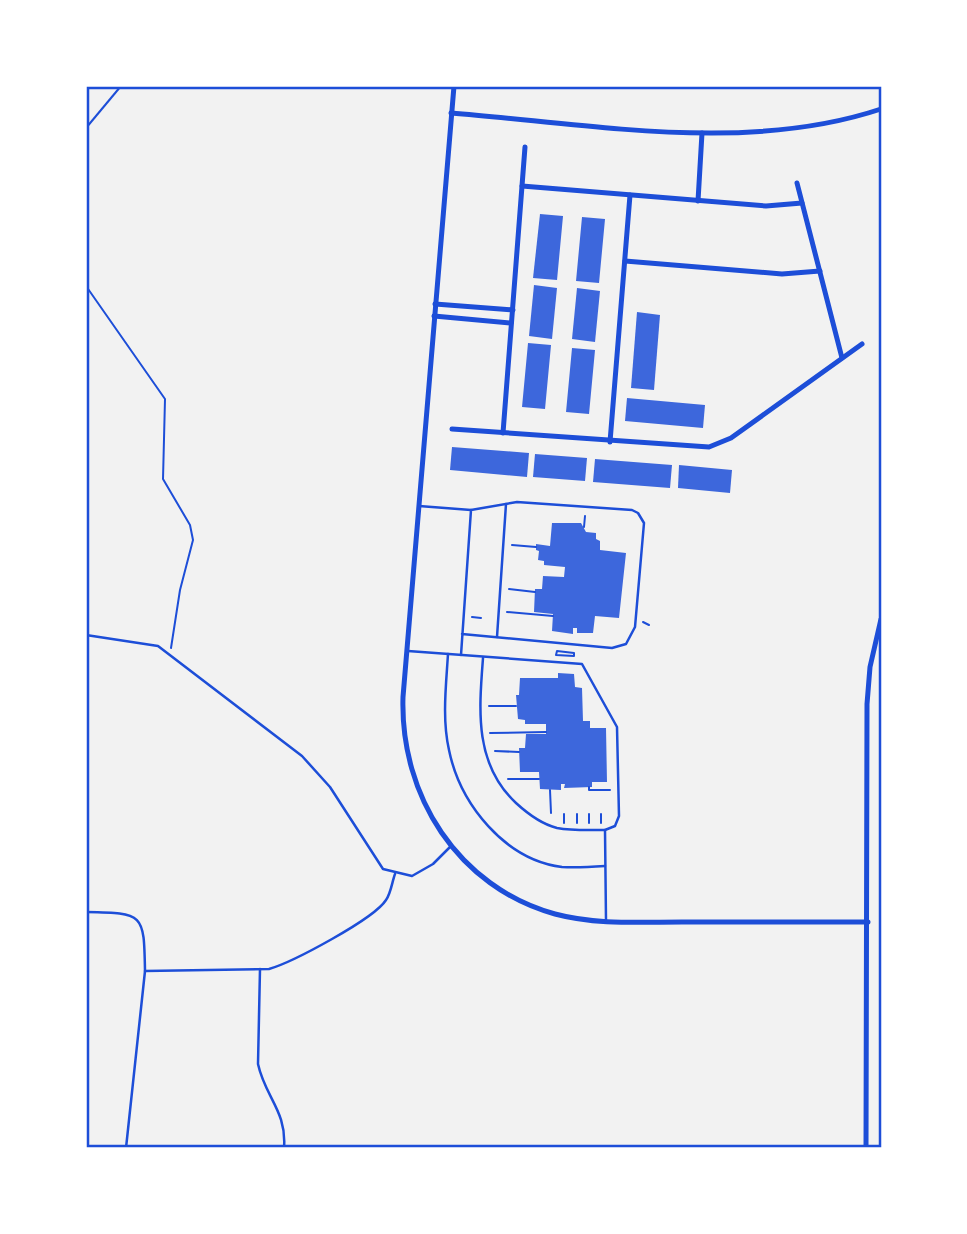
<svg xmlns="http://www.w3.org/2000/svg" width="967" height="1234" viewBox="0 0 967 1234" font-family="Merriweather,serif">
<rect width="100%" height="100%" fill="#f2f2f2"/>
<g fill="#3d67dc">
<polygon points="540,214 563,216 557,280 533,278"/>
<polygon points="582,217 605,219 599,283 576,281"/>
<polygon points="534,285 557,288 552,339 529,336"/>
<polygon points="577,288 600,291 595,342 572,339"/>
<polygon points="637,312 660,315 654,390 631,388"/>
<polygon points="528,343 551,345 545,409 522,407"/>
<polygon points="572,348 595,350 589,414 566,412"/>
<polygon points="627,398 705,405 703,428 625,421"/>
<polygon points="452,447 529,453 527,477 450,470"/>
<polygon points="535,454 587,458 585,481 533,477"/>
<polygon points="595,459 672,465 670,488 593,482"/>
<polygon points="679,465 732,470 730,493 678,488"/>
<polygon points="552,523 581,523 586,532 596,533 596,539 600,541 600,550 626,553 619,618 595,616 593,633 577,633 577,628 573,628 573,634 552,631 553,614 534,612 535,589 542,589 543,576 564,577 565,567 544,565 544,561 538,560 539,551 536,550 536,544 550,546"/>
<polygon points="558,673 574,674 575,687 582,688 583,721 590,721 590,728 606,728 607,782 592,782 592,787 564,788 565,784 561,784 561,790 540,789 539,772 520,772 519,748 525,748 526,734 546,734 546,724 525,724 525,720 518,719 516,695 519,695 520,678 558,678"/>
</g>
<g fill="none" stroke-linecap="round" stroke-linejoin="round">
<g stroke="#1d4ed8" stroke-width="2">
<polyline points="86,128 121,86"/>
<polyline points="86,286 165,399 163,479 190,525 193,540 180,590 171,648"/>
<polyline points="584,527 585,516"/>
<polyline points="512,545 536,547"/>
<polyline points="509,589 535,592"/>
<polyline points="507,612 553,616"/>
<polyline points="472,617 481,618"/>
<polyline points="643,622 649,625"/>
<polygon points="557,651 574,653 574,656 556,655"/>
<polyline points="489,706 516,706"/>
<polyline points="490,733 546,732"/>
<polyline points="495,751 519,752"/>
<polyline points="508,779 539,779"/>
<polyline points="589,787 589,790 610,790"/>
<polyline points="550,790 551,813"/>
<polyline points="564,814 564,823"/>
<polyline points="577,814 577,823"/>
<polyline points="589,814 589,823"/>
<polyline points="601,814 601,823"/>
</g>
<g stroke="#1d4ed8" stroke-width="2.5">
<polyline points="419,506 471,510"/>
<polyline points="86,635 158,646 302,756 330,787 383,869 412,876 433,864 451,846"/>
<polyline points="497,637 506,504"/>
<polyline points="408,651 582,664 617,727 619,816 615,826 605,830 606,921"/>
<path d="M448,654C446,686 442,719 449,750C460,804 505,860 562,867C576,868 591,867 605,866"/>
<polyline points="461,655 471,510 517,502 632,510 638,513 644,523 635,627 626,644 612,648 462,634"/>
<path d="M483,658C479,710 474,764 516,803C528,814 541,824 557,828C573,831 589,830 605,830"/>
<path d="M86,912C144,913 144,913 145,971L269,969C293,962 374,919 386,900C391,893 392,882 395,874"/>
<path d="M260,969L258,1064C265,1097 287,1111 284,1148"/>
<polyline points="126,1148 145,971"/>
</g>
<g stroke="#1d4ed8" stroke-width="5">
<path d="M454,86L403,697C400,796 458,887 555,914C596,925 640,922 682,922C744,922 806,922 868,922"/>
<path d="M451,113C591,124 746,154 881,109"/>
<polyline points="797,183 842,358"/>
<polyline points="522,186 766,206 802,203"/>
<polyline points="698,201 702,133"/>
<polyline points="625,261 782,274 820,271"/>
<polyline points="435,304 513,310"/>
<polyline points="434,316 511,323"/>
<polyline points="452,429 709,447 731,438 862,344"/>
<polyline points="503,433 525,147"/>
<polyline points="610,442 630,195"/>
<polyline points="866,1148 867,704 870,667 881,619"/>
</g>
</g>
<rect width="967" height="1234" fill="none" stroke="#ffffff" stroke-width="175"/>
<rect x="88" y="88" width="792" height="1058" fill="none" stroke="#1d4ed8" stroke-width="2.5"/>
</svg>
